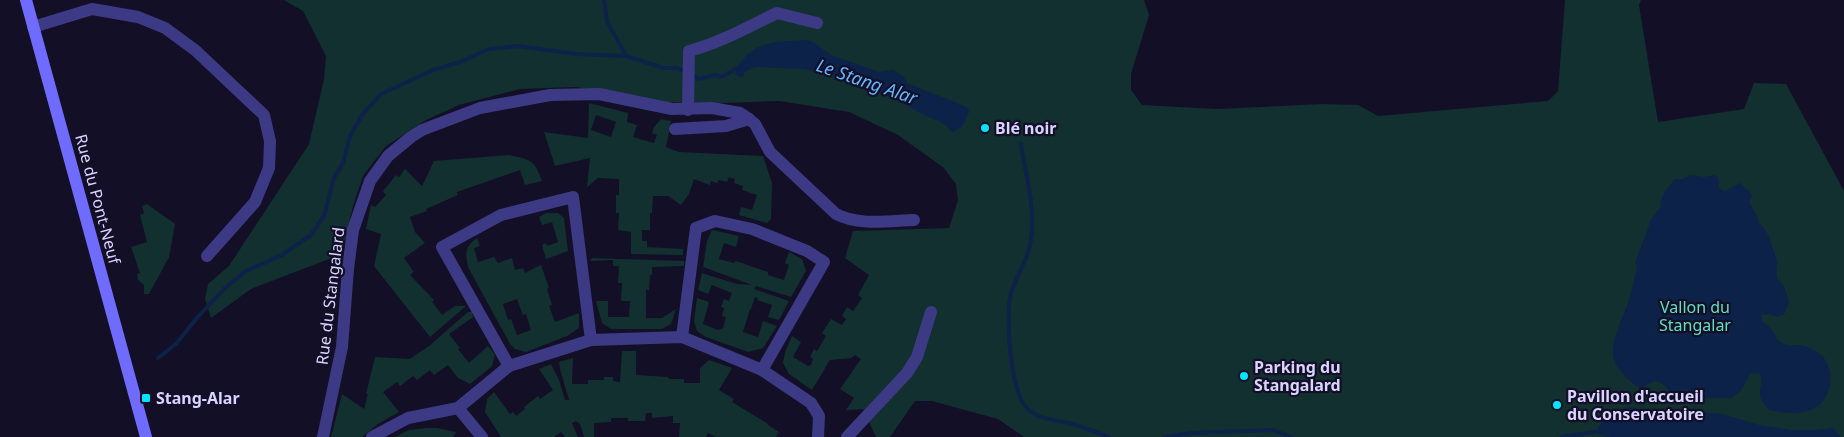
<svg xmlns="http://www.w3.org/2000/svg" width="1844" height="437" viewBox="0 0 1844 437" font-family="'Noto Sans',sans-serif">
<rect width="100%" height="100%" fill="#130f26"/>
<g fill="#12302f" fill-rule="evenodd">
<polygon points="284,0 1144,0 1149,15 1131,74 1131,90 1142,105 1217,109 1322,104 1358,105 1378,116 1548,101 1558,91 1565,0 1641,0 1639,5 1658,122 1744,109 1754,83 1786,84 1844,191 1844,437 1024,437 998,419 932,401 915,401 890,437 876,437 863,409 846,410 854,398 840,389 861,359 855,355 851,358 830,360 812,390 789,374 783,363 785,352 792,336 801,342 793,357 808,366 811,365 813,359 810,357 814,349 817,351 826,336 822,333 831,319 842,325 846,319 842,316 847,307 853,311 862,298 858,295 869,275 845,258 853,231 949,228 958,200 956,184 944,168 898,135 849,112 779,101 723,103 663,102 575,87 520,89 459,105 424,121 385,147 363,176 353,206 342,254 251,289 211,318 205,299 208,284 229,266 309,144 324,79 326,56 303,11"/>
<path d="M589,103L628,113L627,122L637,125L633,137L654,143L657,135L652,133L654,127L661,119L671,121L666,147L679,152L763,156L772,183L771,219L767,223L739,215L741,207L752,210L757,195L742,190L743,186L734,183L735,179L729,177L727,182L719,180L717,183L711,181L710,185L694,179L689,194L681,205L668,196H653L652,213H650V230H642V241H647V247L683,249V255L631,254V232L618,230L619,213H616V195H619V179L598,178L587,187L590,158L555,166L544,132L588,138ZM596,115L616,122L611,137L591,130Z"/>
<path d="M509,155C529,159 535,160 542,181L525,185L520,170L457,192L458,195L426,209L427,211L410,217L415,232L425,243L404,258L414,272L410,275L434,300L432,302L442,315L455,306H466L430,337L374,266L381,234L366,229L371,205L375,207L386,195L383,192L384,190L396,175L399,177L405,169L422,186L434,161Z"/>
<polygon points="147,204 175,224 169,257 149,294 144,294 144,285 138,280 137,274 140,273 131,247 147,242 140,215 144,213 142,206"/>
<polygon points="546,213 558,213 564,218 568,251 546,259 542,245 546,243 547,246 558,242 552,222 542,225 539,217"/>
<polygon points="712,230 739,236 736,247 724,243 719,259 734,263 736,261 768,272 768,275 784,280 789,265 785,263 789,252 802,259 806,271 791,297 756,286 754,289 789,301 779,320 768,317 772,305 757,300 758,298 755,297 751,309 750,309 743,332 758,337 763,321 777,326 763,348 748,352 706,337 697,331 694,321 697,298 709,302 703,324 718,330 723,328 726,317 722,316 724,308 721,307 724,299 729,301 732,293 712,285 708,294 698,290 702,273 737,284 752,285 703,267 707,241"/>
<path d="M477,238L480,246L474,248L478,262L494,257L498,263L512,258L515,270L523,268L525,273L541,265L549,288L547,289L552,305L549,306L555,322L579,313V328L567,336L526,352L515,349L510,344L468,267C465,253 465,246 477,238ZM517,299L523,315L526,314L531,330L517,335L511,319L508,320L503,304Z"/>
<polygon points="592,258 684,261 684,266 652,267 652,275 650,275 649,290 646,290 646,318 662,318 676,309 671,324 662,329 611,329 602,323 596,301 608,301 608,317 629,317 630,301 621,301 622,283 618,283 619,266 613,266 613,260 590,261"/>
<polygon points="468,312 472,312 473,317 449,334 460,348 458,349 469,363 488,346 495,355 492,366 470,384 458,378 448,365 434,375 430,370 417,380 413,376 400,386 397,382 383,392 399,412 378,424 362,437 331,437 342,394 364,409 368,394 366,394 375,357 410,359 429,346"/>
<polygon points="622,351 636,351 636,375 668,377 669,379 684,379 684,383 700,383 700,368 709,360 732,368 719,390 734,399 732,402 768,424 768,425 779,432 776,437 716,437 708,433 706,437 679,437 680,423 673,423 673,416 652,418 652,413 646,413 645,421 628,421 628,418 611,418 611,422 594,423 594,437 584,437 580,424 576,421 572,423 578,437 565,437 561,432 554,437 501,437 485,412 487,399 494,392 510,414 513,412 516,416 525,409 524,407 538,396 540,399 553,390 539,369 551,364 559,380 565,400 569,400 560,369 559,362 573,358 572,384 588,384 588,380 604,380 604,377 613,377 613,381 620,382"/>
<polygon points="427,428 437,428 456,432 453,437 395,437 409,430"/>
</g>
<g fill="#0c2248">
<path d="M807,40L813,42L831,55L879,72L893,70L903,76L907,83L967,107L969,112L962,127L953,132L941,122L924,115L895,99L836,76L804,69L756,67L745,71L742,78L735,74C748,40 775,42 807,40Z"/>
<path d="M1690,175L1704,177L1715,175L1718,178L1719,188L1725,191L1740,183L1751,193L1752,196L1749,202L1757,216L1758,222L1765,229L1770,240L1777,261V278L1784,286L1789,303L1784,314L1778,317L1769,314L1762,315V321C1768,325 1775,332 1777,340C1780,341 1784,344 1787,345C1791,346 1795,345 1799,345C1806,345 1815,350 1820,354C1836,367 1833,398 1815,408C1801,416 1783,413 1769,410C1751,391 1767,386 1759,373L1750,374L1741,391L1731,398H1687L1670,396C1668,386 1664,384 1654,381L1646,385L1643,390C1631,383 1615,370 1613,355C1612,338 1622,319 1628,303C1632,291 1635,278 1637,266L1635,263L1651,220L1661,206L1660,202L1665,191L1675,179H1683Z"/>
<path d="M1632,407L1660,413L1701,412L1722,414L1759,425L1791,430H1814L1833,428L1841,437H1612L1599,435L1597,431C1603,415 1615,409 1632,407Z"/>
</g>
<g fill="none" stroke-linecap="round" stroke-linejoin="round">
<g stroke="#0c2248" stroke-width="4">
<polyline points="604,0 607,21 626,56"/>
<polyline points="691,73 698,79 715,75 721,77 741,66"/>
<path d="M1021,144C1026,176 1037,213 1030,245C1027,263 1013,280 1010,298C1006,321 1010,397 1030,411C1042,420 1056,420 1069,423C1083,427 1096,432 1109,437"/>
<polyline points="158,358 176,344 196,319 225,288 246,271 282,255 311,235 324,216 334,178 343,163 350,136 362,115 381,94 433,70 460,62 489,49 517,46 577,54 626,56 664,68 677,68 685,71"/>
<polyline points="1164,437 1192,433 1273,430 1291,437"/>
<polyline points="1561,437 1601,431"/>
</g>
<g stroke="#3d3a85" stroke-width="12">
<polyline points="33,27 92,9 138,17 165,28 195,50 264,115 270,141 269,168 255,202 207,256"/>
<path d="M688,110L689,51C720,43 748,27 777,13L817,23"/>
<polyline points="675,129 726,126 749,119"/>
<polyline points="682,337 696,228 715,221 752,229 807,251 824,262 762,370"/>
<polyline points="509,366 442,247 501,215 573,197 591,340"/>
<polyline points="458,408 482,437"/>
<path d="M323,437L342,347L348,269L353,230L370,181L388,156L411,137L422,130L480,108L550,95L599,94L672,109L712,108L740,113L749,119L755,124L770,152L836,214C859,226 888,221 914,220"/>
<polyline points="372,437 408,418 458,408 509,366 591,340 682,337 762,370 811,403 819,416 818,437"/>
<polyline points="847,437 907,373 917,357 931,312"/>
</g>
<polyline stroke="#6f6bff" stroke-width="12" points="26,0 146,437"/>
</g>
<g fill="#00e5ff" stroke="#130f26" stroke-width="2">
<circle cx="985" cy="128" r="5"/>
<circle cx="1244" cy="376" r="5"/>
<rect x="141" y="393" width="10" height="10" rx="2.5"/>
<circle cx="1557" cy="405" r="5"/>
</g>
<g text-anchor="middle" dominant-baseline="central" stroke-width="4.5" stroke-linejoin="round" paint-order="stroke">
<g font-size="16" font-weight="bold" fill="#d9d4ff" stroke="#130f26" text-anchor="start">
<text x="995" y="128">Blé noir</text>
<text x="1254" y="367">Parking du<tspan x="1254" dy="18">Stangalard</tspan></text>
<text x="1567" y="396">Pavillon d'accueil<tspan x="1567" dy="18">du Conservatoire</tspan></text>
<text x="156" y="398">Stang-Alar</text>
</g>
<g font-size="16" fill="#d9d4ff" stroke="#130f26">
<text transform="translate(98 199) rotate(75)">Rue du Pont-Neuf</text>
<text transform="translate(330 296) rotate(-83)">Rue du Stangalard</text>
</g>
<g font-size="16" fill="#5fe0c0" stroke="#130f26">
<text x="1695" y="307">Vallon du<tspan x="1695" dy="18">Stangalar</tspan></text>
</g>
<g font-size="18" font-style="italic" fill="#62b6ff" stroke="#130f26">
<text transform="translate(867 81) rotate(19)">Le Stang Alar</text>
</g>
</g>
</svg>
